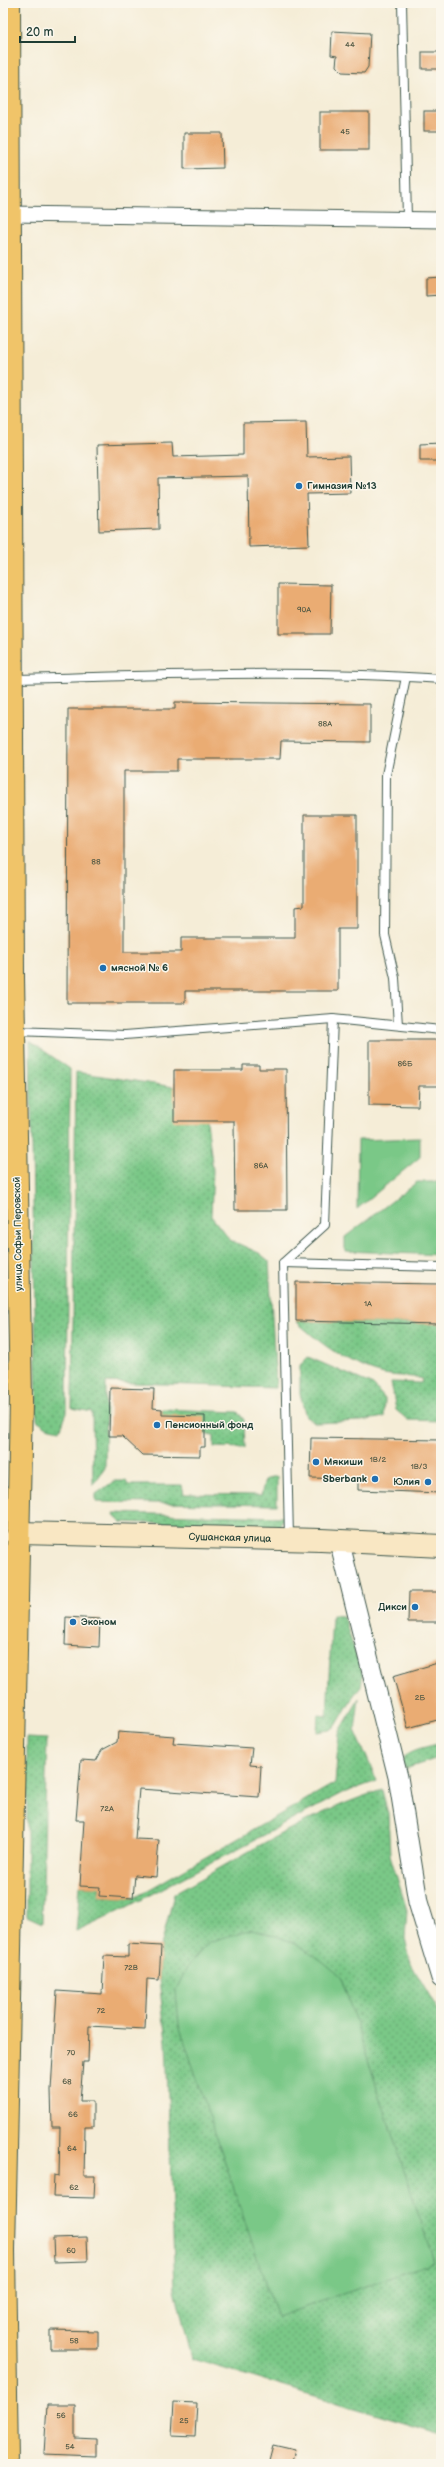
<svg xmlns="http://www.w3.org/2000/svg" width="444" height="2467" viewBox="0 0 444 2467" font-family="'Balsamiq Sans',sans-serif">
<defs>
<pattern id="grass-dots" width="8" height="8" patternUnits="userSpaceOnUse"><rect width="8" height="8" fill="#7ac887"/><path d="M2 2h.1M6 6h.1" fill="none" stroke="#63a46f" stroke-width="1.8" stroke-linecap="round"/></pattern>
</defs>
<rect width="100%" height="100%" fill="#fbf7ec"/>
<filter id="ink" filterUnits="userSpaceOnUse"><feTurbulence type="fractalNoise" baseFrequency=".025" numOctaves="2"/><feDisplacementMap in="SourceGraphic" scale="8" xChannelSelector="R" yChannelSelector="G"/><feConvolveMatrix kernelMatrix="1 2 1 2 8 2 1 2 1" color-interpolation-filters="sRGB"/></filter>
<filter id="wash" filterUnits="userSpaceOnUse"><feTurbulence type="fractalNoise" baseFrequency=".012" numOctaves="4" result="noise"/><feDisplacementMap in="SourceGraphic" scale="16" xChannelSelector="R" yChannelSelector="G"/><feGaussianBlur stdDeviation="0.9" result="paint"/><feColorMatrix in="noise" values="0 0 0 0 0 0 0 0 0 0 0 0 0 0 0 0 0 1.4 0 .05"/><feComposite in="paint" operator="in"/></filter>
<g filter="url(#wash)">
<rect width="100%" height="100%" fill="#f5edd7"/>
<g fill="url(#grass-dots)" stroke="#4c825e">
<polygon points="30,1041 70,1069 67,1413 60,1430 47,1427 37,1420"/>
<polygon points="76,1072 174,1087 207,1121 213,1170 211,1216 230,1240 259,1253 269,1261 276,1388 106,1382 105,1468 93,1485 92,1412 72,1408"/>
<path d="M296,1321L441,1324V1421L408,1420L396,1410L391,1382L421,1383L423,1379C409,1375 394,1377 380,1373C348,1364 319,1343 296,1321Z"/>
<polygon points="308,1357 373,1385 385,1399 384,1417 361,1421 316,1423 306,1417 300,1394 300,1365"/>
<polygon points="162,1409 238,1412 244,1420 245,1448 214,1447 214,1435 205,1434 162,1415"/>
<polygon points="271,1477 277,1477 277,1505 96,1502 96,1494 114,1481 126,1481 128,1485 182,1485 184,1494 261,1495 265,1480"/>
<polygon points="113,1513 284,1517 278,1528 120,1522"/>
<polygon points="332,1615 343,1616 363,1675 361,1687 354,1695 336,1726 329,1730 317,1732 318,1715 327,1716"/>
<polygon points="359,1699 355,1730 377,1781 343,1793 127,1907 76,1931 80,1886 100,1887 99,1896 134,1898 335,1783 339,1733"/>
<polygon points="27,1738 47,1739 42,1923 27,1916"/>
<path d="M441,1743V1757L405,1769C394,1750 429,1747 441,1743Z"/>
<path d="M382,1790L388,1814L390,1855L407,1910L405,1938L411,1964L441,2015V2434L192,2359L175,2289L166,2042L159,1980L161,1946L174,1894C241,1857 308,1813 382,1790Z"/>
</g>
<g fill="#7ac887" stroke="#4c825e">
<polygon points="420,1138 420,1157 357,1209 358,1140"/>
<polygon points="417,1182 441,1182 441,1255 345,1251 345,1237"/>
<path d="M252,1929C292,1939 311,1950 341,1977L434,2262L277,2317L179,2025L176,1990L187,1967L209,1942Z"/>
</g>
<g id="blocks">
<g fill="#eaac73">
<polygon points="332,31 370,33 368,67 364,73 342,72 336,66 337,56 331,55"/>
<rect x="422" y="52" width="19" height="17"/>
<rect x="424" y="111" width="17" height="20"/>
<rect x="320" y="112" width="49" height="38"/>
<polygon points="184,133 222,133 223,168 184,169"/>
<polygon points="441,277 441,295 426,296 426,278"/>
<polygon points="306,422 307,457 349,456 350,493 307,494 309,545 249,547 248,476 158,478 159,529 99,531 97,445 172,443 173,457 243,455 243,423"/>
<polygon points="441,443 441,461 420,461 420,444"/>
<polygon points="278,584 331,585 330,634 278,634"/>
<polygon points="175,702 370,704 370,742 281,741 280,759 177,759 177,771 124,771 124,952 181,952 181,938 295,938 295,907 304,906 304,815 357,815 357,929 338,929 338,991 185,991 185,1003 67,1003 68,709 175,709"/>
<polygon points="369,1040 441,1040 441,1086 419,1086 418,1106 369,1105"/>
<polygon points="243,1065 259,1065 259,1069 286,1069 287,1210 235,1210 234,1121 174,1121 174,1070 243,1070"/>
<polygon points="296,1282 441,1284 441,1324 296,1321"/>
<polygon points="110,1388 154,1389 153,1408 162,1409 162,1415 205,1416 205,1447 200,1447 200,1456 142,1455 122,1436 109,1436"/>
<polygon points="311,1438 441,1440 441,1493 358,1490 358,1479 310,1478"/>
<polygon points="409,1592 441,1592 441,1622 408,1622"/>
<polygon points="66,1617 100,1619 99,1647 65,1645"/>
<polygon points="441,1662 441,1719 408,1728 393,1676"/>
<polygon points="118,1732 174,1736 173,1743 252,1748 250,1765 261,1766 259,1797 139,1789 135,1839 159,1840 156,1877 135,1875 133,1898 99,1896 100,1887 80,1886 84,1820 76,1820 81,1760 96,1761 102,1750 117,1742"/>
<polygon points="128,1944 161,1946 159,1980 147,1979 145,2029 89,2026 88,2062 83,2062 80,2101 93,2101 93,2127 85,2127 84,2176 95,2176 94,2198 53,2197 54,2175 59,2176 60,2127 52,2127 51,2090 57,1991 102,1994 104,1956 128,1957"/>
<polygon points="87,2237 88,2261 54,2262 53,2238"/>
<polygon points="50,2330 98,2331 98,2349 50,2349"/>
<polygon points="174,2402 197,2403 195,2437 172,2436"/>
<polygon points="47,2405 75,2405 75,2438 96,2439 96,2456 44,2454"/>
<polygon points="273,2445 295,2450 291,2464 268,2464"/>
</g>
</g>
</g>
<g filter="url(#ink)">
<use href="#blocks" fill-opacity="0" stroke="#3f574c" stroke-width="1"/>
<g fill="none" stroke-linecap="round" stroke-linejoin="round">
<g stroke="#3f574c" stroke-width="10">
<g id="service">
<polyline points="402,3 407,219"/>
<path d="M12,679C155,676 298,669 441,679"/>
<polyline points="398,1025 395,978 385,935 386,775 406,677"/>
<polyline points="15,1031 125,1035 333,1019 441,1030"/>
<polyline points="283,1263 441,1267"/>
<polyline points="3,1538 17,1533"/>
<polyline points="289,1538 283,1263 325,1225 333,1019"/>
</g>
</g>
<g stroke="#3f574c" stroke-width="17">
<polyline id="minor" points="10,214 441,220"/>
</g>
<g stroke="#3f574c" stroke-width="21">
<polyline id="tertiary" points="339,1540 398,1777 418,1902 441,1978"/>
</g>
<g stroke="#3f574c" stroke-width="24">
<g id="secondary">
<path id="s1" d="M18,1533L321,1540L441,1546"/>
</g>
</g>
<g stroke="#3f574c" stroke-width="24">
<polyline id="primary" points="7,2464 4,2250 21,1400 13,978 9,3"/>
</g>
<use href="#service" stroke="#fff" stroke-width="8"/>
<use href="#minor" stroke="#fff" stroke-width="15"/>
<use href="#tertiary" stroke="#fff" stroke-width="19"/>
<use href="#secondary" stroke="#f9e7c3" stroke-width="22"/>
<use href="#primary" stroke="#f0c469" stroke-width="22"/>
</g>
</g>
<g fill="#1f6fb2" stroke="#fbf7ec" stroke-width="1.5">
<circle cx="299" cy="486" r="4"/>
<circle cx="103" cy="968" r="4"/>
<circle cx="157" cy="1425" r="4"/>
<circle cx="316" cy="1462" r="4"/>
<circle cx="375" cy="1479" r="4"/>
<circle cx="428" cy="1482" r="4"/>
<circle cx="415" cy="1607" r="4"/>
<circle cx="73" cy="1622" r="4"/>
</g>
<g text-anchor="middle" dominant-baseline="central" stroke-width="3" stroke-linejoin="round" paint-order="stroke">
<g font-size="8" fill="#525944">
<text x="350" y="44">44</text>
<text x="345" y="131">45</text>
<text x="304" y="609">90А</text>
<text x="325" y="723">88А</text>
<text x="96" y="861">88</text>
<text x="405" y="1063">86Б</text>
<text x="261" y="1165">86А</text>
<text x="368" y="1303">1А</text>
<text x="378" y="1459">1В/2</text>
<text x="419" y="1466">1В/3</text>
<text x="420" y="1697">2Б</text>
<text x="107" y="1808">72А</text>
<text x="131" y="1967">72В</text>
<text x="101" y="2010">72</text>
<text x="71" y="2052">70</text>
<text x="67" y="2081">68</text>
<text x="73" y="2114">66</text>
<text x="72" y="2148">64</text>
<text x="74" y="2187">62</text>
<text x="71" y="2250">60</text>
<text x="74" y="2340">58</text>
<text x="61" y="2415">56</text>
<text x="184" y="2420">25</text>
<text x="70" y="2446">54</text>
</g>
<g font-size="10" font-weight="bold" fill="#1f3d34" stroke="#fbf7ec" text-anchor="start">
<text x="307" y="486">Гимназия №13</text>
<text x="111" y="968">мясной № 6</text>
<text x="165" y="1425">Пенсионный фонд</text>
<text x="324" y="1462">Мякиши</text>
<text x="367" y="1479" text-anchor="end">Sberbank</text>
<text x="420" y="1482" text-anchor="end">Юлия</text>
<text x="407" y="1607" text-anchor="end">Дикси</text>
<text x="81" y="1622">Эконом</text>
</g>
<g font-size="10" fill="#1f3d34" stroke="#fbf7ec">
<text transform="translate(18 1234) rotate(-91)">улица Софьи Перовской</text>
<text stroke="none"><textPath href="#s1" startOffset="212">Сушанская улица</textPath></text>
</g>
</g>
<rect width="444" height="2467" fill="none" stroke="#fbf7ec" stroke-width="16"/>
<path d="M20 36v6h55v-6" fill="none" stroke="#1f3d34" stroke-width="2"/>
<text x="26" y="36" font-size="12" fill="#1f3d34" stroke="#fbf7ec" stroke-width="3" paint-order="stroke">20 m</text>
</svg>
